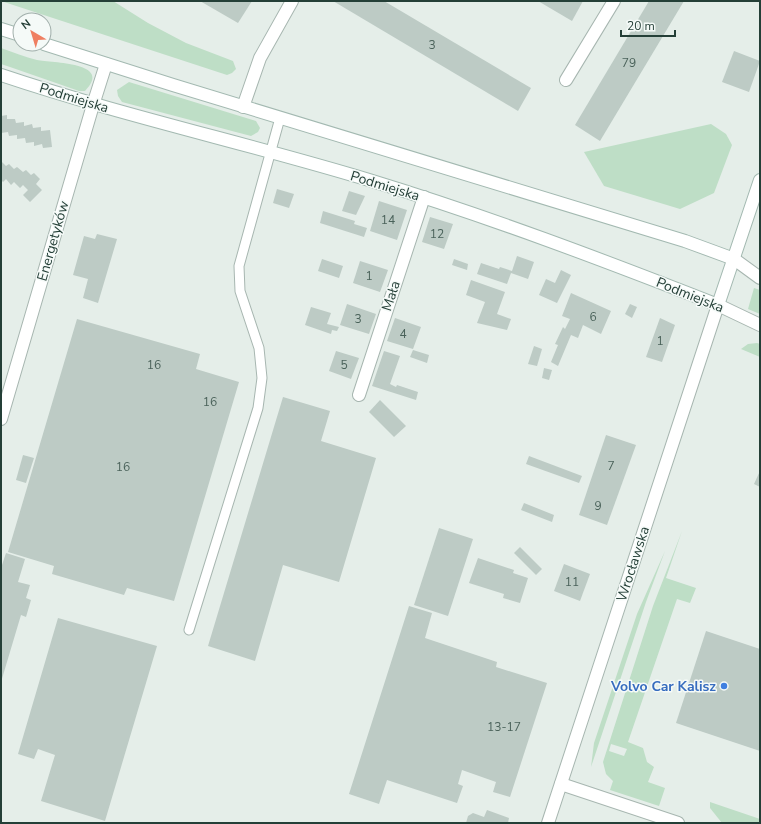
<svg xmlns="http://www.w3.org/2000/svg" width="761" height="824" viewBox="0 0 761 824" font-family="'Nunito Sans',sans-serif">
<rect width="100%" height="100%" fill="#e5eee9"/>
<g fill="#bedec6" fill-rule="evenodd">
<polygon points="1,1 113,1 148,23 186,43 233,61 236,69 232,73 227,75"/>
<path d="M1,48C13,52 25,57 37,60C52,63 114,62 85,91H79L10,67L1,64Z"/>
<polygon points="129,82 256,121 260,128 258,132 251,136 122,102 118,96 117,90"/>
<polygon points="711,124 726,134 732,145 714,193 680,209 604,186 584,152"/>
<polygon points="754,288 760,290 760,314 748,309"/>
<polygon points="757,343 760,344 760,357 741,349 748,344"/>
<path d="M682,531L666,578L696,588L690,603L677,599L628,742L643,748L647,762L654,767L648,782L665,788L659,806L610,790L613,781L606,774L603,762L653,606ZM611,744L627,749L624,756L609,751Z"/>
<polygon points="665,551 646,602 591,767 594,743 637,614"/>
<polygon points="710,802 760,819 760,823 722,823 710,808"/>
</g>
<g fill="#bdcbc5">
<polygon points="200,1 252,1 238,23"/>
<polygon points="333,1 384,1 531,88 518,111"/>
<polygon points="538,1 583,1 572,21"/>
<polygon points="649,1 684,1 600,141 575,125"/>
<polygon points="734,51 760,61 749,92 722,82"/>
<polygon points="7,115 7,119 15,119 16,123 24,122 24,126 32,124 33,128 41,127 41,131 50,130 52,147 43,148 42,144 34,146 34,142 26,143 25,138 17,139 17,135 9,136 8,132 1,133 1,116"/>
<polygon points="1,161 6,166 9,164 14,169 17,167 23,172 26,170 31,175 34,173 40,179 36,184 42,190 30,202 23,195 28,190 23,185 20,188 14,182 11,185 6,179 3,182 1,180"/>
<polygon points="277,189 294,194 289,208 273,203"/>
<polygon points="349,191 365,196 356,215 342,211"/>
<polygon points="379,201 407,210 397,240 370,231"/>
<polygon points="323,211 355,221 354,224 367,228 364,237 320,223"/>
<polygon points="430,217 453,224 444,249 422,242"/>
<polygon points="97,234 117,239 98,303 83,298 88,279 73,275 84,236 95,239"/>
<polygon points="517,256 534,262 528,279 511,273 507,284 477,274 481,263 499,269 500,267 512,271"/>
<polygon points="322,259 343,266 339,278 318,271"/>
<polygon points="454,259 468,264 467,270 452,265"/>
<polygon points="360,261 388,270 380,292 353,283"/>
<polygon points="561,270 571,275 557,303 539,295 546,279 555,283"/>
<polygon points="471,280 505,292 497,314 511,319 507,330 477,323 485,302 466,295"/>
<polygon points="571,293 611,311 601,334 583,325 578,338 571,335 558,366 551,362 558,345 555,344 563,327 565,329 570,319 562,316"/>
<polygon points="347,304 376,314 369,334 340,325"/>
<polygon points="630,304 637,307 632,318 625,314"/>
<polygon points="311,307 331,313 327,324 339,327 337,331 332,330 331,334 305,325"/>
<polygon points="395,318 421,327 413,349 387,341"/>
<polygon points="660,318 675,325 662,362 646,357"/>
<polygon points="77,319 200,354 196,369 239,382 174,601 127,588 124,595 52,574 54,566 8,552"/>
<polygon points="534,346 542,349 537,366 528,364"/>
<polygon points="413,350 429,355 427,363 410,357"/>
<polygon points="336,351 359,358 351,379 329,371"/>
<polygon points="384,351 400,356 390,384 396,387 397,385 418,392 416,400 372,386"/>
<polygon points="544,368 552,370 549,380 542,378"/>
<polygon points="283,397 330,411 321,441 376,458 339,582 283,565 255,661 208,646"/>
<polygon points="380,400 406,426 394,437 369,412"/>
<polygon points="606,435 636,445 607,525 579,515"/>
<polygon points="23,455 34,458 26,483 16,480"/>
<polygon points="529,456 582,476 579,483 526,464"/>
<polygon points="760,471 760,487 754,484"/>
<polygon points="524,503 554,515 552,522 521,510"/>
<polygon points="439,528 473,539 448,616 414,605"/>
<polygon points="520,547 542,569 536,575 514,553"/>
<polygon points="6,553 25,559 18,582 30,585 26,598 31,600 26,617 21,615 1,682 1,568"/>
<polygon points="478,558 514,570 513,573 528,578 520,603 503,598 504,594 469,583"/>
<polygon points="564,564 590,574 580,601 554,591"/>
<polygon points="409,606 432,613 425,638 497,662 496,667 547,683 510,797 493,792 496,782 462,770 458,784 463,786 457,803 387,780 379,804 349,794"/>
<polygon points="58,618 157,646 105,821 41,801 55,755 38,749 34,759 18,754"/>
<polygon points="706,631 760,649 760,751 676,723"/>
<polygon points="487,810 509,818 508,823 466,823 468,816 473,813 484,817"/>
</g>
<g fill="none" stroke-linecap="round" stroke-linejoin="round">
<g stroke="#a7b6b0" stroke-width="11">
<polyline id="service" points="189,630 258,408 262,378 259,348 240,291 239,266 280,118"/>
</g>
<g stroke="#a7b6b0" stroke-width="14">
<g id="minor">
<polyline points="566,80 614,1"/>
<polyline points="243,107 260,58 292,1"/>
<polyline points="734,259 760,278"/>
<polyline points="718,305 760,325"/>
<polyline points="359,395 424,197"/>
<polyline points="1,419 93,105 106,64"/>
<polyline points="561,784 678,823"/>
</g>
</g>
<g stroke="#a7b6b0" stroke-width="14">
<polyline id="tertiary" points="548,823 718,305"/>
</g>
<g stroke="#a3b9b1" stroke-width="14">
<g id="secondary">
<polyline points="1,29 20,35"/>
<polyline points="44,44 173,85 685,241 734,259"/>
<path d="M1,75C123,116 247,143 369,180C487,216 603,260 718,305L760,180"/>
</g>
</g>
<use href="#service" stroke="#fff" stroke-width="9"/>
<use href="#minor" stroke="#fff" stroke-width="12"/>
<use href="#tertiary" stroke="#fff" stroke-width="12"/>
<use href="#secondary" stroke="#fff" stroke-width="12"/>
</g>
<circle fill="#3f7fe0" stroke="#f5faf8" stroke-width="1.5" cx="724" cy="686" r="4"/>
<g text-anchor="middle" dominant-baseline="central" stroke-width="3" stroke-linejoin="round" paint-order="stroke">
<g font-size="12" fill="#4a625a">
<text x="432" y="45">3</text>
<text x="629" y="63">79</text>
<text x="388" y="220">14</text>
<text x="437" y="234">12</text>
<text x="369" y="276">1</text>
<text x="593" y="317">6</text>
<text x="358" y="319">3</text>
<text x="403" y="334">4</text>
<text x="660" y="341">1</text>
<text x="154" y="365">16</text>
<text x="344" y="365">5</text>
<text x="210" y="402">16</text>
<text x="611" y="466">7</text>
<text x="123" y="467">16</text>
<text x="598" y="506">9</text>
<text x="572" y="582">11</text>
<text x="504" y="727">13-17</text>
</g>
<g font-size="14" fill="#243f37" stroke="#f5faf8">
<text transform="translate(74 98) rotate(17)">Podmiejska</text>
<text transform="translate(385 186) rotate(17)">Podmiejska</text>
<text transform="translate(53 241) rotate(-74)">Energetyków</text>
<text transform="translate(690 295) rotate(22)">Podmiejska</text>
<text transform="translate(391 296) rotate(-72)">Mała</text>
<text transform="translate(633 564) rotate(-72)">Wrocławska</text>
</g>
<g font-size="14" font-weight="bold" fill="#366cbe" stroke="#f5faf8" text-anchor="end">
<text x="716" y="686">Volvo Car Kalisz</text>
</g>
</g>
<rect width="761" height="824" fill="none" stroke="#243f37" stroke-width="4"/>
<g transform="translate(32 32) rotate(322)"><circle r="19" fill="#f5faf8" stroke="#a1afab"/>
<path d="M0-3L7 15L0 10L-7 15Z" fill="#ef7f62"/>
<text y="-6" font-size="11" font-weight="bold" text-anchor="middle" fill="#243f37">N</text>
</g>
<path d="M621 30v6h54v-6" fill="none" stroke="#243f37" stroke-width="2"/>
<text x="627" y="30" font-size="12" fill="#243f37" stroke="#f5faf8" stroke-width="3" paint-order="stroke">20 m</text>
</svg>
